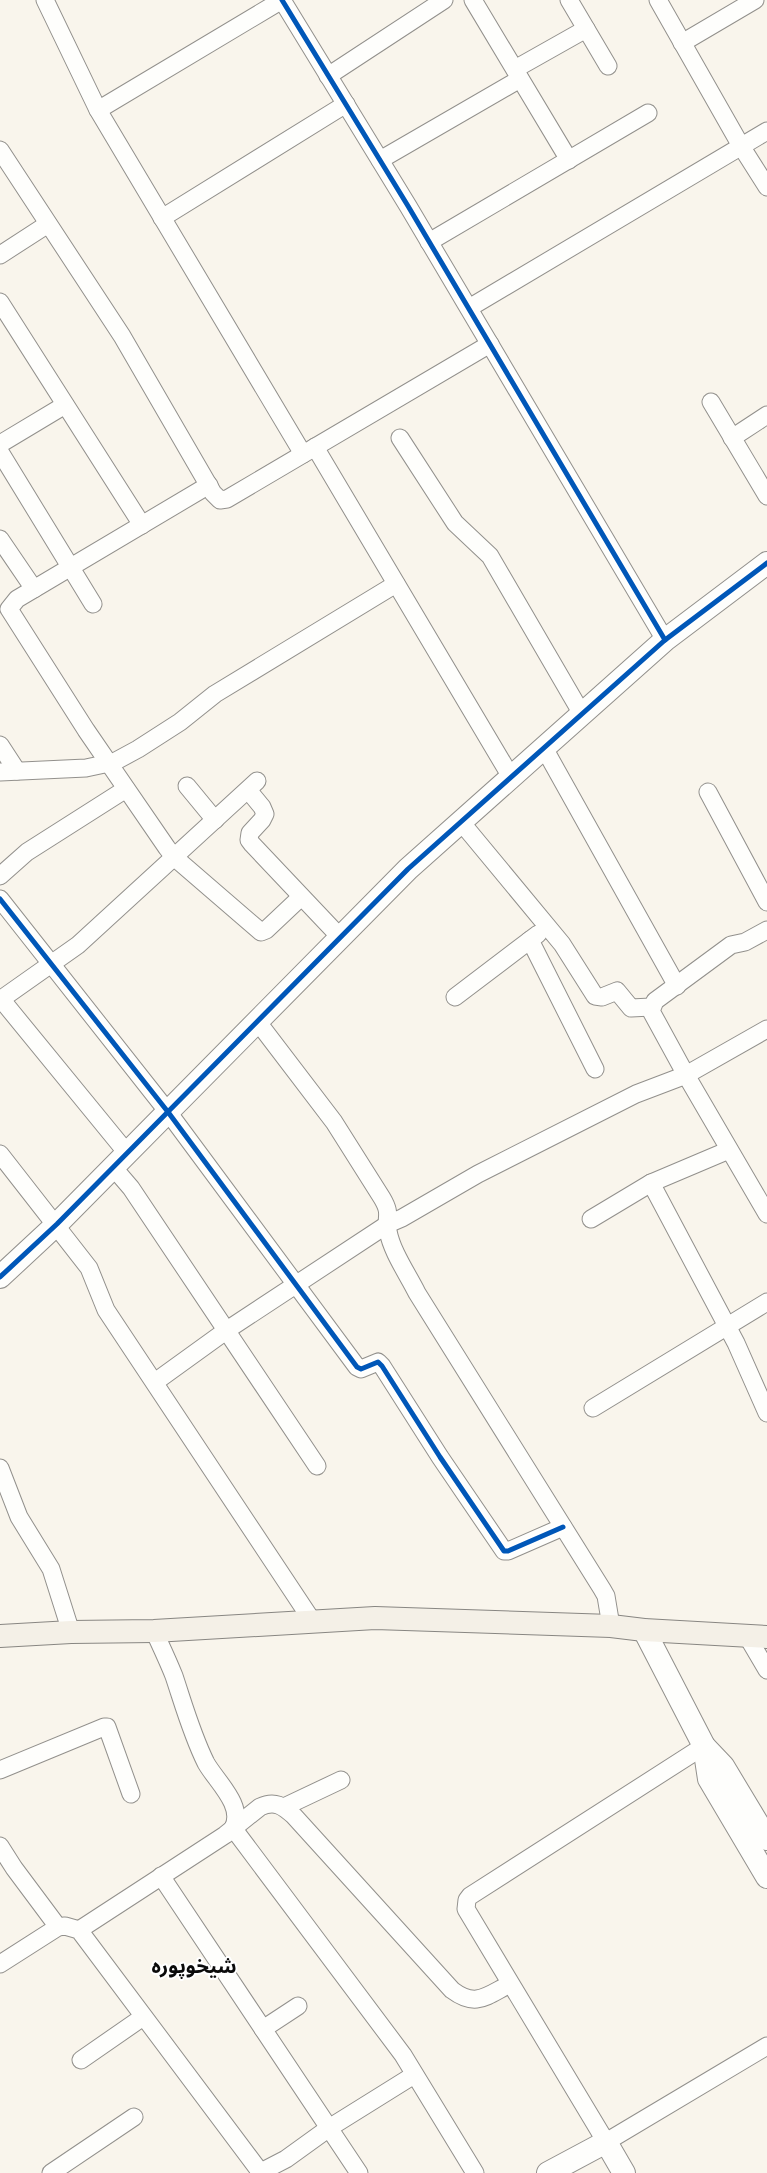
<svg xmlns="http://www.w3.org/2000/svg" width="767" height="2173" viewBox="0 0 767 2173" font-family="'IBM Plex Serif','Noto Sans Arabic',serif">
<rect width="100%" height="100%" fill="#f9f5ec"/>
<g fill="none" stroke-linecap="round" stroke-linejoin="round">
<g stroke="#92908c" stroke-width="19">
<g id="minor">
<polyline points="45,0 98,110 303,454"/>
<polyline points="282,0 408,206 665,640"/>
<polyline points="473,0 569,160"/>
<polyline points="569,0 608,66"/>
<polyline points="658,0 741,146 767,187"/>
<polyline points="682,43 755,0"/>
<polyline points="515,69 586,29"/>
<polyline points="328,76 444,0"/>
<polyline points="98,110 282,0"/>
<polyline points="0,150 122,336 213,493 220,500 227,499 490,344"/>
<polyline points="380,160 520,79"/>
<polyline points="162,218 346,104"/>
<polyline points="429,242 648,113"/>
<polyline points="0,255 48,224"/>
<polyline points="0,302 142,525"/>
<polyline points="469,308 767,131"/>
<polyline points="711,402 767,496"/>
<polyline points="400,438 455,523 490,556 582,714"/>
<polyline points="732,438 767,415"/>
<polyline points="0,444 65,405"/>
<polyline points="315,447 511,777"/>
<polyline points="0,452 93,604"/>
<polyline points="209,485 17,599 9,609 86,730 167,848 174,857 261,932 266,930 301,897"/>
<polyline points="0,539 34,589"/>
<polyline points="0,745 17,771"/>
<polyline points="544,748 677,986"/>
<polyline points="0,772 86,768 114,762 138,749 180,722 215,694 396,584"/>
<polyline points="187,786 215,820"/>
<polyline points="248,790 262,807 265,814 262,820 250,833 249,840 252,844 340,937"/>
<polyline points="708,792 767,902"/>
<polyline points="461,822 562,944 595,996 602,997 617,991 631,1008 651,1007"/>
<polyline points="0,876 27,852 126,789"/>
<polyline points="0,899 168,1112 357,1367 361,1369 378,1362 382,1366 440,1457 504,1551 508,1551 563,1527"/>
<polyline points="767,930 745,942 731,945 655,1001 651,1011 686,1075 767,1214"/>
<polyline points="530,940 595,1069"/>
<polyline points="455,997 538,934"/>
<polyline points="1,999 127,1153"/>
<polyline points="0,1000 78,945 257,781"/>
<path d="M257,1021L334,1122L382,1198C392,1215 385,1215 388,1231C392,1252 407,1273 417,1293L602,1589L606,1596L611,1626"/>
<polyline points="0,1154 89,1268 106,1310 313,1622"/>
<polyline points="113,1167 131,1188 317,1466"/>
<polyline points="651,1183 736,1343 767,1413"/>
<polyline points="591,1219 651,1183 729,1150"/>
<polyline points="155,1382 227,1330 388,1224 402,1218 478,1174 636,1094 686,1075 767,1029"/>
<polyline points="593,1408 767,1302"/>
<polyline points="0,1468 19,1517 51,1569 71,1632"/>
<path d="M154,1631C161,1646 168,1661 174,1676C184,1706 192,1735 206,1763C216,1781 245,1806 233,1828"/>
<polyline points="747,1636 767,1670"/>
<polyline points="704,1746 470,1896 467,1900 466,1909 606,2142 767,2046"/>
<polyline points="0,1770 104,1727 107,1727 131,1794"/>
<polyline points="284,1807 341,1780"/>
<polyline points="233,1828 403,2055 475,2173"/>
<polyline points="0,1846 14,1868 58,1927"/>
<polyline points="161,1876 359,2173"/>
<path d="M79,1930L225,1835L260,1807C275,1800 283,1806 294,1816L452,1990C476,2008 486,1996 510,1984"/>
<polyline points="0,1964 58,1927 65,1926 79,1930 261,2173"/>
<polyline points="263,2029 298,2006"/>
<polyline points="81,2060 143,2017"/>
<polyline points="51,2173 134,2117"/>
<polyline points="259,2173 286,2159 329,2128 414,2075"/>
</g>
</g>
<g stroke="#92908c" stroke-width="24">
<g id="tertiary">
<polyline points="0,1277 57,1224 408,869 665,640 767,563"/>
<polyline points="644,1630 704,1746 723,1766 767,1839"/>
<polyline points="704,1746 709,1779 767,1877"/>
<polyline points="548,2173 606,2142 624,2173"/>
</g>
</g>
<g stroke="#888682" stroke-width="24">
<polyline id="secondary" points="0,1636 71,1632 154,1631 375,1618 611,1626 644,1630 767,1637"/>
</g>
<use href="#minor" stroke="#fefefc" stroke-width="17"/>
<use href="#tertiary" stroke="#fefefc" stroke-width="22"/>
<use href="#secondary" stroke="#f4f0e7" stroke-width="22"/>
<g stroke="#fff" stroke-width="8">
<g id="cycleway">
<polyline points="282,0 408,206 665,640"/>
<polyline points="0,899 168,1112 357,1367 361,1369 378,1362 382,1366 440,1457 504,1551 508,1551 563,1527"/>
<polyline points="0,1277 57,1224 408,869 665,640 767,563"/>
</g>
</g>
<use href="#cycleway" stroke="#0057b8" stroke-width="5"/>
</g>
<g text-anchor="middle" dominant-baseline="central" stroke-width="4" stroke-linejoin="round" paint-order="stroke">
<g font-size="20" font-weight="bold" fill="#0a0a0a" stroke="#fff">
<text x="194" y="1965">شیخوپورہ</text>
</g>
</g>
</svg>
